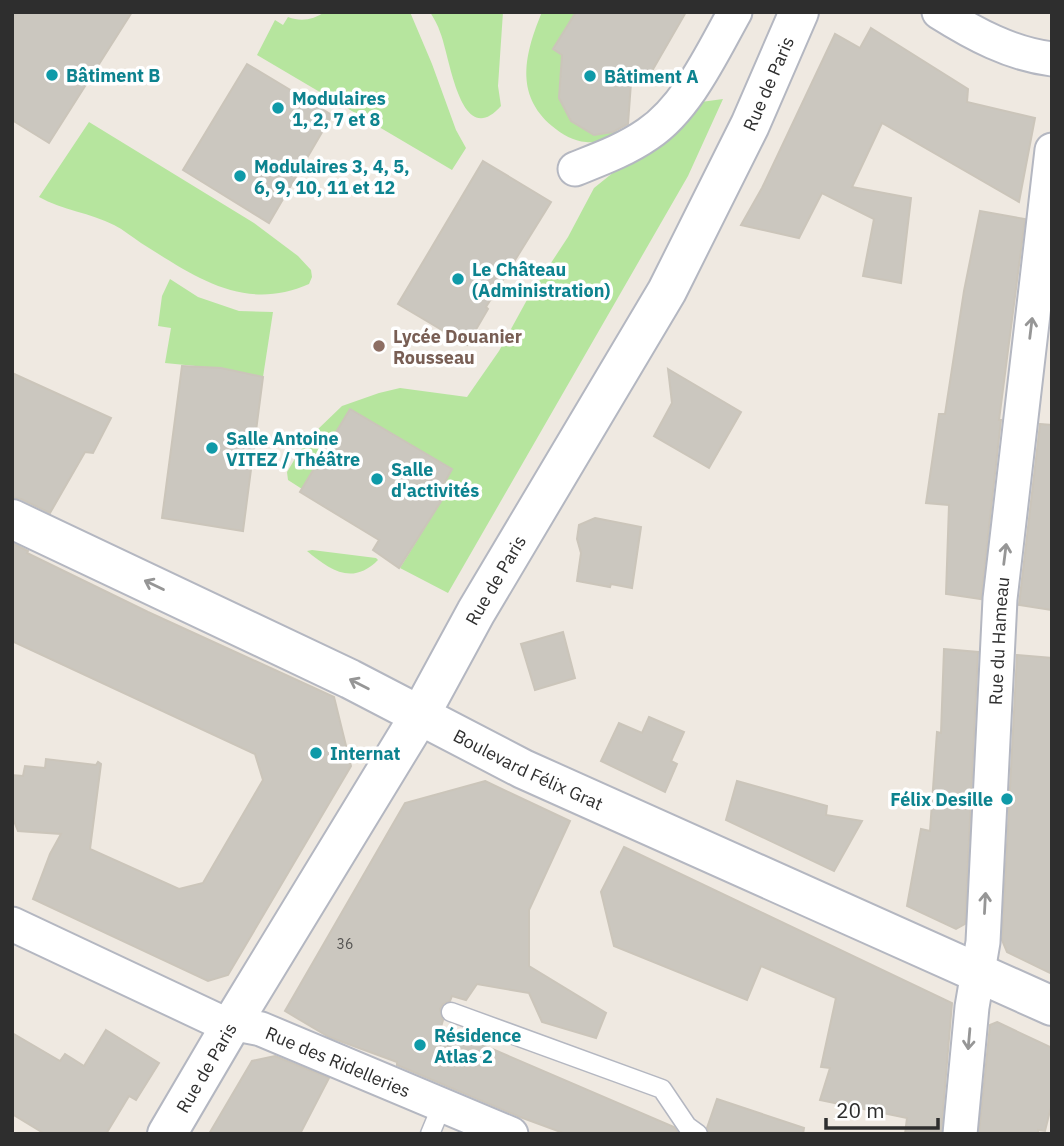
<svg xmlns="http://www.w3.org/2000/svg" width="1064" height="1146" viewBox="0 0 1064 1146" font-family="'IBM Plex Sans',sans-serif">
<rect width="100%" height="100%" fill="#efe9e1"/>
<g fill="#b6e59e">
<path d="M325,12H410L432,64L456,130L466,148L452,170L257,55L275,20L283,25L288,17C301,22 313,20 325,12Z"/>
<path d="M430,12H503L498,86L501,106C460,152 450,55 440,32C438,25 434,19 430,12Z"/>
<path d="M542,12H576L562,55L559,98L571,121L594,134L628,130C616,135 599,144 586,142C573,141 563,135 552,126C514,94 525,53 542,12Z"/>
<polygon points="723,99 688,176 448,593 400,568 445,495 440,491 451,469 302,489 288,480 287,472 299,452 316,431 342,406 379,393 400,388 467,397 499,351 528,298 568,237 594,188 701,102"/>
<path d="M89,122L254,223L298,256L311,270L312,277L309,284C244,313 194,276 141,243C132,237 124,230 114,225C91,213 62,210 39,197Z"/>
<polygon points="170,279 198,297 239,311 273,312 263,377 226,369 165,363 171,328 158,326 162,296"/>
<path d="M312,550L376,558L378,560C352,586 330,570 307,551Z"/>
</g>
<g fill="#cbc7bf" stroke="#cbc5ba" stroke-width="2">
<polygon points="12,12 132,12 49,143 12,120"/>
<polygon points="576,12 686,12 648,78 632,69 628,124 613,132 594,135 571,121 559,98 562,55 553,49"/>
<polygon points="871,28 968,89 967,102 1035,118 1019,202 882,123 852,187 911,198 901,283 863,276 874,219 822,193 799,238 741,225 762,188 835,34 860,48"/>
<polygon points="247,64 332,115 269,223 183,170"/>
<polygon points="483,161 551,202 486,307 488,309 467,345 398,304"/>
<polygon points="980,211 1025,219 999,420 1001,420 981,599 946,594 949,505 926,503 939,414 945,414 964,291"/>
<polygon points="182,366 221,368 263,377 243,531 162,518"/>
<polygon points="668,369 741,412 709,468 654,436 672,403"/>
<polygon points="12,373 111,418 93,453 85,452 50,513 21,499 12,497"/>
<polygon points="350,409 452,469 440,491 445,495 399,568 373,550 379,540 300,492"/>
<polygon points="1040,424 1052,425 1052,610 1019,605"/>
<polygon points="595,518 641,527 632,588 611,584 610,587 577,581 581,553 577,539 579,525"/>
<polygon points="12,543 28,551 27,553 148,612 334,697 351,766 228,975 208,981 33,899 50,854 61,834 18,831 12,816 12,775 23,776 25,766 45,768 46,759 96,765 98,762 101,764 90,849 179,889 203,883 263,780 255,754 12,641"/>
<polygon points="563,632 575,678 535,690 521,644"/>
<polygon points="944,649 978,652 965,924 956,929 907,906 921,829 930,831 937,732 941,733"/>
<polygon points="1017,655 1052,658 1052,974 1007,952 1002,940"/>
<polygon points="649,717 684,732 671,761 677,764 665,792 601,761 619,723 642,733"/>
<polygon points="485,781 570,821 529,910 529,966 606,1013 596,1038 542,1022 529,993 477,984 466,1000 452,996 450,1001 443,1004 440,1009 443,1020 441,1027 674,1127 679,1134 566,1134 520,1117 397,1065 397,1062 329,1037 285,1011 405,803"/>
<polygon points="737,781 827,806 826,815 862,821 834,871 726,820"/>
<polygon points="624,847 952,1003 941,1134 905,1134 907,1118 820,1100 830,1068 821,1067 836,998 761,966 747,1000 614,946 601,892"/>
<polygon points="997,1022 1052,1048 1052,1103 1045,1131 1038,1130 1038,1134 979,1133 990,1025"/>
<polygon points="106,1030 159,1063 136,1100 129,1096 106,1134 45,1134 12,1114 12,1033 60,1061 65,1054 84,1066"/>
<polygon points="275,1056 329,1078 300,1134 209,1134 252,1061"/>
<polygon points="717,1099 804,1128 803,1134 709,1134 707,1128"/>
</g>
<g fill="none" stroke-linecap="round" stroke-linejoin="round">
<g stroke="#b4b7c1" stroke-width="21">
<g id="service">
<polyline points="451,1012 662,1089 687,1126 698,1134"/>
<polyline points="430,1134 442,1105"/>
</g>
</g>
<g stroke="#b4b7c1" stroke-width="37">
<g id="minor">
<path d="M939,12C974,34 1011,54 1052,59"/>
<path d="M575,169C600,159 625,150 648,134C687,108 712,53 735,12"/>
<path id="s1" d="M12,924L216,1020L261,1029L511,1134"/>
<path id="s2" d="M960,1134L972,1007L983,942L1000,599L1052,150"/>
</g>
</g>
<g stroke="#b4b7c1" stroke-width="42">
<g id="secondary">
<path id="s3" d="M12,519L350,679L523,769L1052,1006"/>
<path id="s4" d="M167,1134L231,1025L420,715L476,612L667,291L750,125L799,12"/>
</g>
</g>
<use href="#service" stroke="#fff" stroke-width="18"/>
<use href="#minor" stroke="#fff" stroke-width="33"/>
<use href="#secondary" stroke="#fff" stroke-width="38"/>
</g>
<defs><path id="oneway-shaft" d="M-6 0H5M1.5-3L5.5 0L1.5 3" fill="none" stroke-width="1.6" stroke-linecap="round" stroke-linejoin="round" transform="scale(1.75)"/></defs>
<g stroke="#969696">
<use href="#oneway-shaft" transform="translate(1031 328) rotate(-83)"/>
<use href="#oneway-shaft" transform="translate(1005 554) rotate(-83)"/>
<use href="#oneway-shaft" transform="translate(154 585) rotate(-154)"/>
<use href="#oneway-shaft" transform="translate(359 684) rotate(-153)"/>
<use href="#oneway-shaft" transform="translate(985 903) rotate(-87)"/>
<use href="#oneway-shaft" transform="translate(969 1039) rotate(95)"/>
</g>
<g fill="#0f9aa8" stroke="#fff" stroke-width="2.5">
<circle cx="52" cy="75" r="7"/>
<circle cx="590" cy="76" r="7"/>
<circle cx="278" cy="108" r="7"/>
<circle cx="240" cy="176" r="7"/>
<circle cx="458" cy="279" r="7"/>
<circle cx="212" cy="448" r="7"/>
<circle cx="377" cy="479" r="7"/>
<circle cx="316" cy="753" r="7"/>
<circle cx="1007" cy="799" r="7"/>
<circle cx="420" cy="1045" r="7"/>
</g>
<circle fill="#8d6e63" stroke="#fff" stroke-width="2.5" cx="379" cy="346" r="7"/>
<g text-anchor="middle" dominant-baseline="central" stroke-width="7" stroke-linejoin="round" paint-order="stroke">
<g font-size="14" fill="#555452">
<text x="345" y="944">36</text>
</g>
<g font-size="18" font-weight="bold" fill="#0d838f" stroke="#fff" text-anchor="start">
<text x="66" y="75">Bâtiment B</text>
<text x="604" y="76">Bâtiment A</text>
<text x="292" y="98">Modulaires<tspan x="292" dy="21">1, 2, 7 et 8</tspan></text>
<text x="254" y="166">Modulaires 3, 4, 5,<tspan x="254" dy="21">6, 9, 10, 11 et 12</tspan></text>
<text x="472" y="269">Le Château<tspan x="472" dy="21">(Administration)</tspan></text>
<text x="226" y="438">Salle Antoine<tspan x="226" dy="21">VITEZ / Théâtre</tspan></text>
<text x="391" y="469">Salle<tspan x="391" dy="21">d'activités</tspan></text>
<text x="330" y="753">Internat</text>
<text x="993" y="799" text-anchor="end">Félix Desille</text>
<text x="434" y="1035">Résidence<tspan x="434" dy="21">Atlas 2</tspan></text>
</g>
<g font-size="18" fill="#2e2e2e" stroke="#fff">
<text stroke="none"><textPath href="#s4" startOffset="1211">Rue de Paris</textPath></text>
<text stroke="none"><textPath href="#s4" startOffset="644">Rue de Paris</textPath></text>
<text stroke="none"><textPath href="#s2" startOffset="495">Rue du Hameau</textPath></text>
<text stroke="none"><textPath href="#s3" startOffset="574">Boulevard Félix Grat</textPath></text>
<text stroke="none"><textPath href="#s1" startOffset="355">Rue des Ridelleries</textPath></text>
<text stroke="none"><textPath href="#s4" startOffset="77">Rue de Paris</textPath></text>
</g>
<g font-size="18" font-weight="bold" fill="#785e54" stroke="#fff" text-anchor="start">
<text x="393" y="336">Lycée Douanier<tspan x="393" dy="21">Rousseau</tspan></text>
</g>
</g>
<rect width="1064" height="1146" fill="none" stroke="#2e2e2e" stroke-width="28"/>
<path d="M826 1118v10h112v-10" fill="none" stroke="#2e2e2e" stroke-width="3.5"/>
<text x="836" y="1118" font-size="21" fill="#2e2e2e" stroke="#ffffff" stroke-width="5" paint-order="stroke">20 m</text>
</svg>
